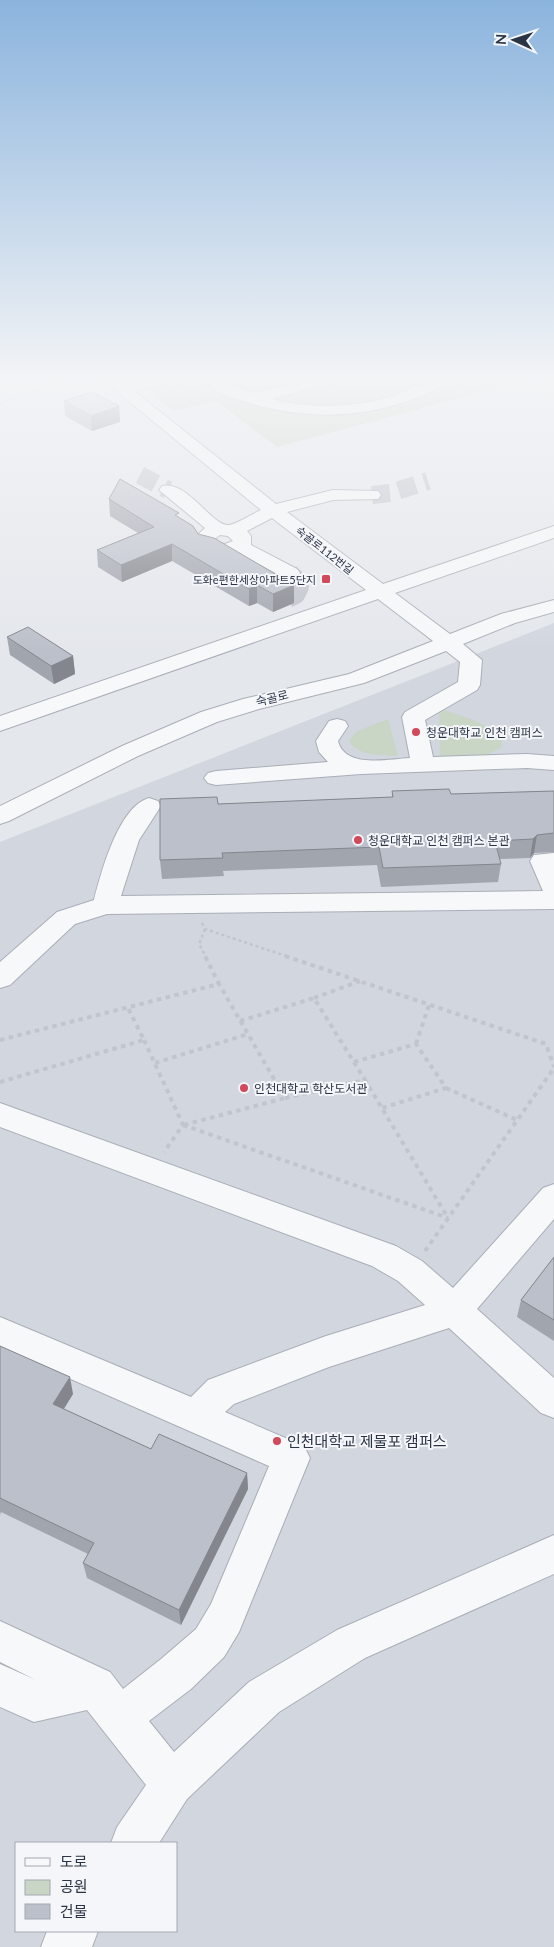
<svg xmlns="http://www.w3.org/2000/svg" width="554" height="1947" viewBox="0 0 554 1947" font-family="Lato,'Noto Sans KR',sans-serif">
<rect width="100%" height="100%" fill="#e4e7ec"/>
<path fill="#d2d6de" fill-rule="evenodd" d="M554,623V1947H0V842ZM16,1843H176V1931H16Z"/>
<g fill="#c9d6c5">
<polygon points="136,380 528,380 277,447 216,401 173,411"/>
<path d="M439,709C462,715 481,721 501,736L502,747L487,755L440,756Z"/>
<path d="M388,719L398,756C382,755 358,757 349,741L357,731Z"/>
</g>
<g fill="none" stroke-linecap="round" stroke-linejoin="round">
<g stroke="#bfc3cb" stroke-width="18" stroke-dasharray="18 9" stroke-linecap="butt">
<polyline points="140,475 168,490"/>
<polyline points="372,495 390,493 428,481"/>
<polyline points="288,599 296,595 300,587 298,580 290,573"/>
</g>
<g stroke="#a9aeb7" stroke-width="2">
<g id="minor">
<path d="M103,380H120L125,383L141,380H168L166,383L134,391L276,504L333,490L378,491L381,495L378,499L333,500L287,512L383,584L554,526V538L395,593L450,634L501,614L554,600V612L515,623L463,644L482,660L480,685L477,690L425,720L433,757L527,754L554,756V770L527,768L361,774L216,785L208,783L204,778L208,773L216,771L328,762L319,752L316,741L329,721L337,719L345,721L348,726L338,741C345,769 389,759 410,758L402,717L405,712L458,682L460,662L446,651L364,683L259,709L217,722L138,756L9,821L0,824V806L122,746L201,712L243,699L349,674L433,641L378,599L0,731V716L366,590L272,518L247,531L251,536V545L297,569L300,573L297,577H283L238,553L220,555L199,549L194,538L205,528L159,490L162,486C188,480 212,527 229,525C239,523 252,514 261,510ZM220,535L228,536L233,541L225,544L214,542L213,540Z"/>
<path d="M204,380H222L253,393L308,380H334L332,383L271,399C310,409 352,408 390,397C413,390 425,378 449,380C443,388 428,393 419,397C360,420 300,420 240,400C228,396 212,391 204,380Z"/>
<path d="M149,798L158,801L161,806L139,840L121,896L543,891L530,861L534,855L554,853V909L107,914L75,924L10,985L0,988V962L57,912L94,900C101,872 119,806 149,798Z"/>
<polygon points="0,1103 396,1246 422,1261 453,1288 543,1188 554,1184 554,1219 477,1309 554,1378 554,1418 541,1413 449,1328 329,1367 234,1404 225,1412 304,1446 310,1458 239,1632 224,1657 191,1689 149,1721 174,1752 249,1682 337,1630 554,1535 554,1574 365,1658 279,1712 187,1799 159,1843 111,1843 117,1827 146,1785 87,1710 34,1722 0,1707 0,1664 36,1680 0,1662 0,1621 110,1672 123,1689 161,1659 196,1629 211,1604 269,1466 0,1348 0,1317 191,1397 208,1380 326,1336 425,1305 398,1281 372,1266 0,1127"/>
<polygon points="47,1931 98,1931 92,1947 41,1947"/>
</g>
</g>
<g stroke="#c2c5cb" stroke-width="2" stroke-dasharray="2.5 2.5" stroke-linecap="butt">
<polyline points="177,387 196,389"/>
<polyline points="457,387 475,380"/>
<polyline points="0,404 64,380"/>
</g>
<g stroke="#c2c5cb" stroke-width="2.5" stroke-dasharray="3 3" stroke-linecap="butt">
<polyline points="202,923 205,929 289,957"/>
<polyline points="205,929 199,944 206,957"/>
</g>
<g stroke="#c2c5cb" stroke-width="4" stroke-dasharray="4.5 4.5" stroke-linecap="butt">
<polyline points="285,956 546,1044 554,1067"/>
<polyline points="314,998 360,981"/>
<polyline points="240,1021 314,998 365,1080"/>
<polyline points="0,1040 219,984 205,956"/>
<polyline points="144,1040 183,1125 164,1152"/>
<polyline points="416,1044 429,1005"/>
<polyline points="354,1062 416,1044 446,1088 382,1108"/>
<polyline points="155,1063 248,1034"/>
<polyline points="0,1082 144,1040 128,1008"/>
<polyline points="446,1088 517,1120"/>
<polyline points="285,1098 365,1080 448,1218"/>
<polyline points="183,1125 448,1218"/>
<polyline points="184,1125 285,1098 219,984"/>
<polyline points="425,1251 554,1068"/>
</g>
<use href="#minor" fill="#f7f8fa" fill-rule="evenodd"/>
</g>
<g fill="#a1a5ae">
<polygon points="64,401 119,406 120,422 92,431 65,416"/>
<polygon points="109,499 179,518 198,534 294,603 273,612 257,603 249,606 172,561 122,582 98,567 97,550 138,533 110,516"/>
<polygon points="7,637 73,656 75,674 54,684 10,655"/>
<polygon points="392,791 451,794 554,791 554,852 534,853 530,858 499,859 501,864 498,882 381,887 377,865 223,871 224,876 162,879 160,860 218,804 392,797"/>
<polygon points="554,1257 554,1341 517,1317 521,1300"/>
<polygon points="0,1346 73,1394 64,1409 151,1449 247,1473 248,1489 181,1625 87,1578 83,1563 88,1554 1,1512 0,1515"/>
</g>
<g fill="#83868d">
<polygon points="119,406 120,422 92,431 91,416"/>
<polygon points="172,544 172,561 122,582 121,565"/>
<polygon points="257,585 257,603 249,606 249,589"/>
<polygon points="294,585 294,603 273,612 273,594"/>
<polygon points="73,656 75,674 54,684 51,666"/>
<polygon points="537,835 534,853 530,858 533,839"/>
<polygon points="70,1377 73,1394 56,1421 53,1404"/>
<polygon points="247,1473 248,1489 181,1625 179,1610"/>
</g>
<g fill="#bbc0ca" stroke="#83868d">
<polygon points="92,392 119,406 91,416 64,401"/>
<polygon points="120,479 179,513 175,515 193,526 198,534 214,538 294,585 273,594 257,585 249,589 172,544 121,565 97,550 154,527 109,499"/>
<polygon points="28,627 73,656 51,666 7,637"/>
<polygon points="449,789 451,794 554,791 554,833 537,835 533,839 495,841 501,864 383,868 379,847 222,853 223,858 160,860 160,799 217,797 218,804 393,797 392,791"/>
<polygon points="554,1257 554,1320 521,1300"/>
<polygon points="0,1346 70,1377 53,1404 151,1449 159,1434 247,1473 179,1610 83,1563 94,1543 0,1498"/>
</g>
<linearGradient id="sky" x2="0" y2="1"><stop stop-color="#8bb4dd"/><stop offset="0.58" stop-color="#f3f4f6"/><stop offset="1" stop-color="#f3f4f6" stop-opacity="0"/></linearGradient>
<rect width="554" height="652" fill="url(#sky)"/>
<g fill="#d1495b" stroke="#f4f6f9" stroke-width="2">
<rect x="321" y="574" width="10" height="10" rx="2.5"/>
<circle cx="416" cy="732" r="5"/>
<circle cx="358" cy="840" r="5"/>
<circle cx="244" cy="1088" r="5"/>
<circle cx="277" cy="1441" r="5"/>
</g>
<g text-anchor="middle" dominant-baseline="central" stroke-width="4" stroke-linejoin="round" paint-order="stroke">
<g font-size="11" fill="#2b3445" stroke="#f4f6f9">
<text transform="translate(325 550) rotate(38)">숙골로112번길</text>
</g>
<g font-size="11" fill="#2b3445" stroke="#f4f6f9" text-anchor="end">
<text x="316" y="579">도화e편한세상아파트5단지</text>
</g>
<g font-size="12" fill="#2b3445" stroke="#f4f6f9">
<text transform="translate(272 698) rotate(-14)">숙골로</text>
</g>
<g font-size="12" fill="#2b3445" stroke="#f4f6f9" text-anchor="start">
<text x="426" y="732">청운대학교 인천 캠퍼스</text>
<text x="368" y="840">청운대학교 인천 캠퍼스 본관</text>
<text x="254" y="1088">인천대학교 학산도서관</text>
</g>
<g font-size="15" fill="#2b3445" stroke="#f4f6f9" text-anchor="start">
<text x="287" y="1441">인천대학교 제물포 캠퍼스</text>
</g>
</g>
<rect x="15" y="1842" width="162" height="90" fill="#f4f6f9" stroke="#a4a8b1"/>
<rect x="25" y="1858" width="25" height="8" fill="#f7f8fa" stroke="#a4a8b1"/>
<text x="60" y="1867" font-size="15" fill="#2b3445">도로</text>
<rect x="25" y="1880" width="25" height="15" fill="#c9d6c5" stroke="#a4a8b1"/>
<text x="60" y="1892" font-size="15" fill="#2b3445">공원</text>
<rect x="25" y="1904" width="25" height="15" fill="#bbc0ca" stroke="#a4a8b1"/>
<text x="60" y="1917" font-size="15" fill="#2b3445">건물</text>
<g transform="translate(514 40) rotate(273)" stroke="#f4f6f9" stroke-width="4" paint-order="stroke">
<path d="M0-4L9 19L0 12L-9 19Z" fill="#2b3445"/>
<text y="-8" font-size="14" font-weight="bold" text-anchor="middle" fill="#2b3445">N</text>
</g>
</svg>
